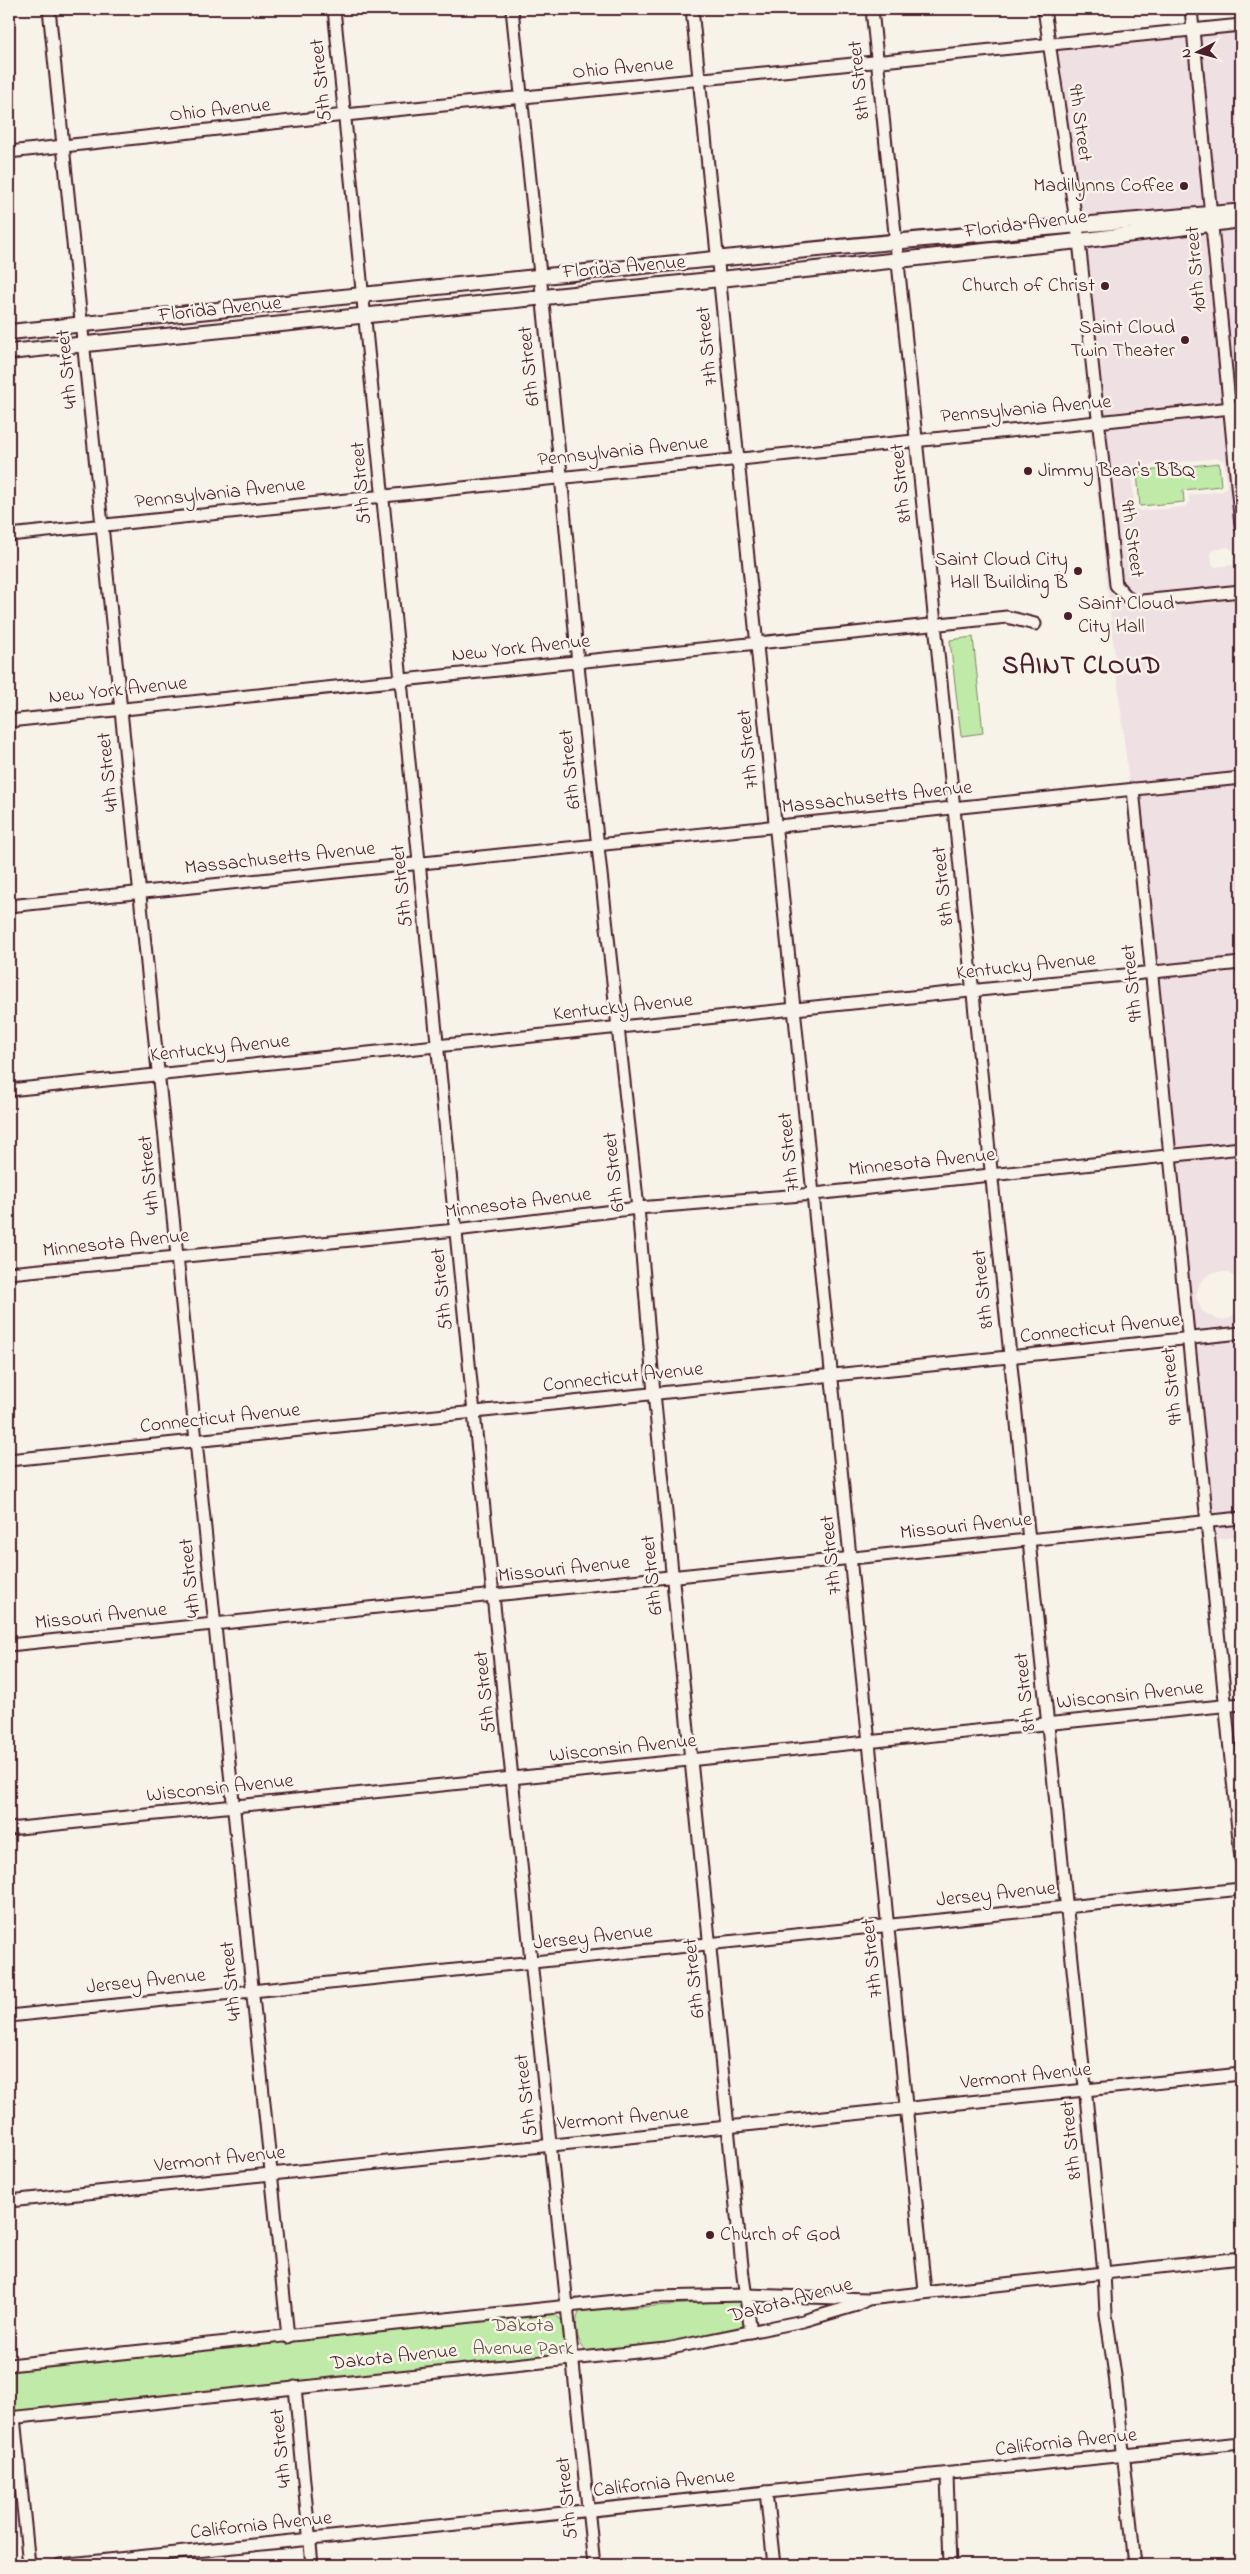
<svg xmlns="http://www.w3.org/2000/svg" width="1250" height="2574" viewBox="0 0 1250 2574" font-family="'Indie Flower',sans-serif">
<rect width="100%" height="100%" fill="#f7f3e8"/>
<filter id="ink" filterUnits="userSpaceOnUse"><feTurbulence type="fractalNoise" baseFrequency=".02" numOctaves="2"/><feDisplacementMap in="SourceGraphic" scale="10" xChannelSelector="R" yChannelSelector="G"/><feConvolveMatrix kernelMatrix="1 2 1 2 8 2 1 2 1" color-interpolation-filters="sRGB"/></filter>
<g filter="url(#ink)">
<g fill="#efe0e3" fill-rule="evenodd">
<polygon points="1241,30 1241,205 1217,208 1200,35"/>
<polygon points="1187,36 1204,209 1081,219 1056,49"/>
<polygon points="1241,226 1241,324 1239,328 1241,401 1235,402 1218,229"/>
<polygon points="1206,231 1222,403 1104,417 1086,244"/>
<path d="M1223,415L1241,586L1134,596L1122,583L1106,428ZM1218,458L1224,461L1227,486L1223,491L1189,495V503L1184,507L1141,511L1135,508L1131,472L1135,467ZM1227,547L1234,551L1233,565L1215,567L1212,565L1211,551Z"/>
<polygon points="1093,429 1110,586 1116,598 1124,605 1132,608 1241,597 1241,772 1129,784 1090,430"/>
<polygon points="1241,783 1241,957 1156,966 1140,795"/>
<polygon points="1241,969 1241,1142 1175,1149 1158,978"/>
<polygon points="1241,1154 1241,1282 1228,1272 1214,1272 1205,1277 1199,1284 1196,1297 1202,1311 1218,1320 1228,1319 1241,1309 1241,1327 1193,1332 1176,1161"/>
<polygon points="1241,1339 1241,1512 1212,1515 1194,1343"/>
<polygon points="1241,1524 1241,1536 1219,1539 1215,1542 1213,1526"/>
</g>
<g fill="#bfeaa7" stroke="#848469">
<polygon points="1219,463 1221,486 1183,490 1184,502 1140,506 1137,472"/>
<polygon points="973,637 983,733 961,736 950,640"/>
<path d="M730,2301L739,2302C744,2313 748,2321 739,2331L671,2344L587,2352C577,2345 573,2321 580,2311Z"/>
<polygon points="554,2314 565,2323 564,2347 557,2355 9,2412 9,2371"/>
</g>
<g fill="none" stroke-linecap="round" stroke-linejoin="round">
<g stroke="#4a1f2b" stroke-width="15">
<g id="minor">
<polyline points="49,9 288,2337"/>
<polyline points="334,9 474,1413 594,2565"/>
<polyline points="512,9 560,464 579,675 638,1208 654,1393 743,2276 751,2332"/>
<polyline points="692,9 925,2291"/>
<polyline points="872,9 1104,2272 1106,2314 1115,2375 1135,2565"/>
<polyline points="1044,9 1079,241 1116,585 1132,602 1241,591"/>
<polyline points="1191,9 1241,526"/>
<polyline points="9,152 345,115 1241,25"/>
<polyline points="9,535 1241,407"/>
<polyline points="9,721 1007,617 1035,624"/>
<polyline points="1133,789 1241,1859"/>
<polyline points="9,906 1241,778"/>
<polyline points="9,1090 1241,963"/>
<polyline points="9,1273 456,1230 638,1208 814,1194 1241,1148"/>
<polyline points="9,1460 1241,1333"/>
<polyline points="9,1645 1241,1518"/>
<polyline points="9,1829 1241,1704"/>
<polyline points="9,2016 1241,1889"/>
<polyline points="9,2201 1241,2074"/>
<polyline points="9,2365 654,2297 746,2295 868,2299 1241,2258"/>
<polyline points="295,2387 312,2565"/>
<polyline points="14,2417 29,2565"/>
<polyline points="9,2418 666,2349 803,2321 857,2305 866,2300"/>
<polyline points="947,2475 950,2565"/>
<polyline points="766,2492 774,2565"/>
<polyline points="60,2565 1241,2443"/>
</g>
</g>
<g stroke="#4a1f2b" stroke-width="18">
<g id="major">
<path d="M9,332C417,289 826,245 1234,212"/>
<polyline points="9,352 720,279 1079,241 1241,220"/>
</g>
</g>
<use href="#minor" stroke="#f7f3e8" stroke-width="11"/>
<use href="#major" stroke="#f7f3e8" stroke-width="14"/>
</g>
</g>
<g fill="#4a1f2b" stroke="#f7f3e8" stroke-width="2">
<circle cx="1184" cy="186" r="5"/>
<circle cx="1105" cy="286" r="5"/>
<circle cx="1185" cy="340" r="5"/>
<circle cx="1028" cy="471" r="5"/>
<circle cx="1078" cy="571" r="5"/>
<circle cx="1068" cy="616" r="5"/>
<circle cx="710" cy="2235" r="5"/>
</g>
<g text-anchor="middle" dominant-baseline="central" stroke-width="5" stroke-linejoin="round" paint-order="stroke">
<g font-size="20" fill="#4a1f2b" stroke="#f7f3e8">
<text transform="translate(623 69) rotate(-5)">Ohio Avenue</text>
<text transform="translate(322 80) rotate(-96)">5th Street</text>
<text transform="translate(860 80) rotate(-96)">8th Street</text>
<text transform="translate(220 111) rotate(-6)">Ohio Avenue</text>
<text transform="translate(1079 123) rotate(82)">9th Street</text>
<text transform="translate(1026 225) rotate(-7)">Florida Avenue</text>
<text transform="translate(624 268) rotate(-5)">Florida Avenue</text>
<text transform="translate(1197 269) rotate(-95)">10th Street</text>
<text transform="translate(220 310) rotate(-6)">Florida Avenue</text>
<text transform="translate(708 346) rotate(-96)">7th Street</text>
<text transform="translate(530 366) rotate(-96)">6th Street</text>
<text transform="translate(68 369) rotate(-96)">4th Street</text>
<text transform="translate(1026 410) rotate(-5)">Pennsylvania Avenue</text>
<text transform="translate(623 452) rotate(-6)">Pennsylvania Avenue</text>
<text transform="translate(362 483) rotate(-95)">5th Street</text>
<text transform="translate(902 483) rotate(-96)">8th Street</text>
<text transform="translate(220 494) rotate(-6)">Pennsylvania Avenue</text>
<text transform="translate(1131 539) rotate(82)">9th Street</text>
<text transform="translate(521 649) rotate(-6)">New York Avenue</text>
<text transform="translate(118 691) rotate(-6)">New York Avenue</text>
<text transform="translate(749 749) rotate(-96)">7th Street</text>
<text transform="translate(571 769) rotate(-96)">6th Street</text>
<text transform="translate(109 772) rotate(-96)">4th Street</text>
<text transform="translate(877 798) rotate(-6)">Massachusetts Avenue</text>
<text transform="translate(280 859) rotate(-6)">Massachusetts Avenue</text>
<text transform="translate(403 886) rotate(-96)">5th Street</text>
<text transform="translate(944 886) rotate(-96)">8th Street</text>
<text transform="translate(1026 967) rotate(-6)">Kentucky Avenue</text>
<text transform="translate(1133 983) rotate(-96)">9th Street</text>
<text transform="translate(623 1008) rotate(-6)">Kentucky Avenue</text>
<text transform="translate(220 1049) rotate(-6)">Kentucky Avenue</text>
<text transform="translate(790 1152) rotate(-96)">7th Street</text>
<text transform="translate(922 1163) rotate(-6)">Minnesota Avenue</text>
<text transform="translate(615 1172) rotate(-96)">6th Street</text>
<text transform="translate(150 1175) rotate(-96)">4th Street</text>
<text transform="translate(518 1204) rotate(-7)">Minnesota Avenue</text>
<text transform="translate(116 1244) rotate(-6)">Minnesota Avenue</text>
<text transform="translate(443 1289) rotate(-96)">5th Street</text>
<text transform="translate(984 1289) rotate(-96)">8th Street</text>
<text transform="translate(1100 1329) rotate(-6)">Connecticut Avenue</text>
<text transform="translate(623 1378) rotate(-6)">Connecticut Avenue</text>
<text transform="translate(1173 1386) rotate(-96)">9th Street</text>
<text transform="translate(220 1419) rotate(-6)">Connecticut Avenue</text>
<text transform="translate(966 1527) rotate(-6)">Missouri Avenue</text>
<text transform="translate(832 1555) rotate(-96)">7th Street</text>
<text transform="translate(564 1570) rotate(-6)">Missouri Avenue</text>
<text transform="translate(653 1575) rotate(-96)">6th Street</text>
<text transform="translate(191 1578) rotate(-96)">4th Street</text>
<text transform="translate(101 1617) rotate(-6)">Missouri Avenue</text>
<text transform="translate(486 1692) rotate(-96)">5th Street</text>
<text transform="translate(1026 1692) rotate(-96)">8th Street</text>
<text transform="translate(1130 1696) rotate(-6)">Wisconsin Avenue</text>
<text transform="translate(623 1749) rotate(-6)">Wisconsin Avenue</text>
<text transform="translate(220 1789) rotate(-6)">Wisconsin Avenue</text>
<text transform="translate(996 1895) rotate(-6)">Jersey Avenue</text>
<text transform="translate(593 1938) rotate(-6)">Jersey Avenue</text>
<text transform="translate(873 1958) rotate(-96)">7th Street</text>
<text transform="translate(695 1978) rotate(-96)">6th Street</text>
<text transform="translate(232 1981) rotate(-96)">4th Street</text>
<text transform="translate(146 1982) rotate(-6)">Jersey Avenue</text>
<text transform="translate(1026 2077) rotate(-6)">Vermont Avenue</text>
<text transform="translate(527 2095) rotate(-97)">5th Street</text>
<text transform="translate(623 2119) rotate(-5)">Vermont Avenue</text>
<text transform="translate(1072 2140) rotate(-96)">8th Street</text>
<text transform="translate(220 2160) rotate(-6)">Vermont Avenue</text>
<text transform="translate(791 2301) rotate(-15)">Dakota Avenue</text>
<text transform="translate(394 2358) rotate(-6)">Dakota Avenue</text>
<text transform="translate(1066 2443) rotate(-6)">California Avenue</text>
<text transform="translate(282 2448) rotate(-96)">4th Street</text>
<text transform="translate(664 2484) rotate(-6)">California Avenue</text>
<text transform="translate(568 2498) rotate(-96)">5th Street</text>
<text transform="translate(261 2526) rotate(-6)">California Avenue</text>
</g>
<g font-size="20" fill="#4a1f2b" stroke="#f7f3e8" text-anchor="end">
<text x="1174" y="186">Madilynns Coffee</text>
<text x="1095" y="286">Church of Christ</text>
<text x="1175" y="328">Saint Cloud<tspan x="1175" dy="23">Twin Theater</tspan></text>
<text x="1038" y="471" text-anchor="start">Jimmy Bear's BBQ</text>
<text x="1068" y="560">Saint Cloud City<tspan x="1068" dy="23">Hall Building B</tspan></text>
<text x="1078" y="604" text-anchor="start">Saint Cloud<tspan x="1078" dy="23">City Hall</tspan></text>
<text x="720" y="2235" text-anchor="start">Church of God</text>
</g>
<g font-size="20" fill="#67524a" stroke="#f7f3e8">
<text x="523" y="2326">Dakota<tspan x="523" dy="23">Avenue Park</tspan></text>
</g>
<g font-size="25" font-weight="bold" letter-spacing="1" fill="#4a1f2b" stroke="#f7f3e8">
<text x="1082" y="667">SAINT CLOUD</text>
</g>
</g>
<rect width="1250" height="2574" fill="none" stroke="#f7f3e8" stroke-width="30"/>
<rect x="15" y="15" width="1220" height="2544" fill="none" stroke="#4a1f2b" stroke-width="2" filter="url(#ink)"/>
<g transform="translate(1198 52) rotate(264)" stroke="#f7f3e8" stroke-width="4" paint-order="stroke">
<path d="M0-4L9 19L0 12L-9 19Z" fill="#4a1f2b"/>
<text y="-8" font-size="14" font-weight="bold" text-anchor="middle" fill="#4a1f2b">N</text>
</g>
</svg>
